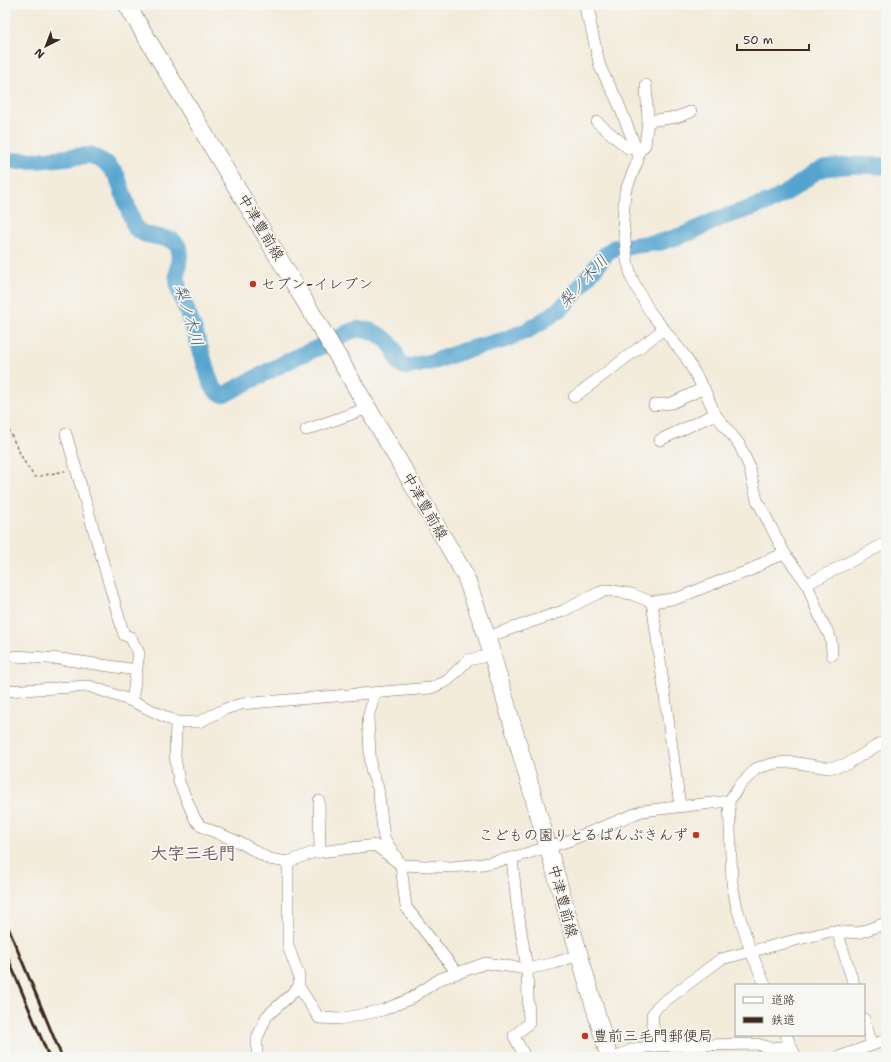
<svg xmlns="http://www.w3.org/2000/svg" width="891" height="1062" viewBox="0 0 891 1062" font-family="'Shantell Sans','Klee One',sans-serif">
<rect width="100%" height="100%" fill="#f6f6f2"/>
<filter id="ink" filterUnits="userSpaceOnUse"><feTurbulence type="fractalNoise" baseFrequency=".025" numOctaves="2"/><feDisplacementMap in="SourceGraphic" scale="8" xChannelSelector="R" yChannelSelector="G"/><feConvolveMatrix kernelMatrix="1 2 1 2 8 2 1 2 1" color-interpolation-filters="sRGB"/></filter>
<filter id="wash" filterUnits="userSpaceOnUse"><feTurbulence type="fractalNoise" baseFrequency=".012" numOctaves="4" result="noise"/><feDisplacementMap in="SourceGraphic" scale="16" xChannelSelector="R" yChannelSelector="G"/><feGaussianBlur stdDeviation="0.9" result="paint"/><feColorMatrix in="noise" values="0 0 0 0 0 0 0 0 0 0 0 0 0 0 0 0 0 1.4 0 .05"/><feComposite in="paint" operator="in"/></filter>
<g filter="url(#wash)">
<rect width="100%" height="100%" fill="#f3ebda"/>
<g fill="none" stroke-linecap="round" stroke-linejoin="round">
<g stroke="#55a4cf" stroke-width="17">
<polyline points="5,161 41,160 91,155 107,164 117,176 135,228 144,234 172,240 178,246 180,251 177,276 179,290 195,332 211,384 217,392 222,394 227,393 296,357 322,346"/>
<path d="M340,337C344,335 349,331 354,330C368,327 386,336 393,348C398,356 396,365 407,367L435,361L463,351L504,340L528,330L552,315L568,302L605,255L614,248L661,242L689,233L718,219L772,201L791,190L815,172L824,168L855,165L886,166"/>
</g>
</g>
</g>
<g filter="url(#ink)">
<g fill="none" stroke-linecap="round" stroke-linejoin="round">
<g stroke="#7b6e60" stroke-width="12">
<g id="street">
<polyline points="589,18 600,67 617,100 638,153 638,160 625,192 623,220 627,260 632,279 650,312 685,356 705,391 715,414 739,444 749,466 757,500 785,554 807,584 886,543"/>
<polyline points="646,85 648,121"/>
<polyline points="597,122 628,148 637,149"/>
<polyline points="638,153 645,145 648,121 677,117 691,112"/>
<polyline points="574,397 664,329"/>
<polyline points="654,405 672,403 704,388"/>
<polyline points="306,430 368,408"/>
<polyline points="66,434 124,635 130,637 139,653 132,701"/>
<polyline points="660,440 715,414"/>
<path d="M807,584C811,594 815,606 820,617C828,634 832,634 832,655"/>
<polyline points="652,602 680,806"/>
<polyline points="487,637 563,611 598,593 608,590 631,594 652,602 678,598 725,579 749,571 770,559 785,554"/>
<polyline points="15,656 61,659 137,670"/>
<polyline points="5,691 89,686 132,701 176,722 199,722 225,709 241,704 431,688 447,681 468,660 492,655"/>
<polyline points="375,693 368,718 371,770 378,788 384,838 401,865 406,907 457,973"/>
<polyline points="176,722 175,756 179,782 195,819 201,826 243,844 269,859 288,862 312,853 375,845 401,865 452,867 483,864 512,858 568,841 642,811 729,801"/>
<polyline points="319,801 320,852"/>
<polyline points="512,858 517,905 527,969 529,1023 514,1036 525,1057"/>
<polyline points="288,862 288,946 299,976 299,987 319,1018 340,1019 383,1010 410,999 440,979 486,963 527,969 555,963 578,955"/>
<polyline points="837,931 854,985"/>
<polyline points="765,985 751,952 737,908 732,883 729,801 740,785 757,768 776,763 792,762 828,768 847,764 886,740"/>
<polyline points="864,1019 872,1044"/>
<polyline points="786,1035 796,1057"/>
<polyline points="655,1046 652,1015 657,1007 721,959 831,931 858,933 886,923"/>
<polyline points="257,1057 257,1038 267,1016 299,987"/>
<polyline points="617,1057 631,1050 653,1046 757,1044 771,1048 790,1046"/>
<polyline points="839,1057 886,1040"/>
</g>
</g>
<g stroke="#7b6e60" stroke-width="16">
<polyline id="secondary" points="587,5 589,18"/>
</g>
<g stroke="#7b6e60" stroke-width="18">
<polyline id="primary" points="127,5 337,355 453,554 465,575 487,637 609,1057"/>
</g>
<path stroke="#7b6e60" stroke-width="1.5" stroke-dasharray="3 3" stroke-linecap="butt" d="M5,424C17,444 20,459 35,477L65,471"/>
<use href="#street" stroke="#fff" stroke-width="11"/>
<use href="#secondary" stroke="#fff" stroke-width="15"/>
<use href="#primary" stroke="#fff" stroke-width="17"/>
<g stroke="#3b2a1e" stroke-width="3">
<polyline points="5,920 62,1057"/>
<polyline points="5,951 49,1057"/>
</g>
</g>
</g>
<g fill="#c8321e" stroke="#f6f6f2" stroke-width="1.5">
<circle cx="253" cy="284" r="4"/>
<circle cx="696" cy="835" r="4"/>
<circle cx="585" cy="1036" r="4"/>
</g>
<g text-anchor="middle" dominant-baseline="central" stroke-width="3.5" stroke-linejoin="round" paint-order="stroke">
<g font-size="15" fill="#3b2a1e" stroke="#f6f6f2">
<text transform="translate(261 227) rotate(59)">中津豊前線</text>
<text transform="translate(425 506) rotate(60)">中津豊前線</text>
<text transform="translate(563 901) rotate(75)">中津豊前線</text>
</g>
<g font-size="15" fill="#3b2a1e" stroke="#f6f6f2" text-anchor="start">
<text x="261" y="284">セブン-イレブン</text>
<text x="688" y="835" text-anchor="end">こどもの園りとるぱんぷきんず</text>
<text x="593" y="1036">豊前三毛門郵便局</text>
</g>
<g font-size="16" font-style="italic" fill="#455b65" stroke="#f6f6f2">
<text transform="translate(583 281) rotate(-47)">梨ノ木川</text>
<text transform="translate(189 315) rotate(73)">梨ノ木川</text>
</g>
<g font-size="17" font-weight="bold" fill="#6e565d" stroke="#f6f6f2">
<text x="193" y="853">大字三毛門</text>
</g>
</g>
<rect width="891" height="1062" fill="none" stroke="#f6f6f2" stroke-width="20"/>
<rect x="735" y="984" width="130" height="52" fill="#f6f6f2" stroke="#aba49d"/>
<rect x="743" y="997" width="20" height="6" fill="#ffffff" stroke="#aba49d"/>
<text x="771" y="1004" font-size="12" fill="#3b2a1e">道路</text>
<rect x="743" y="1017" width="20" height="6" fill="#3b2a1e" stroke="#aba49d"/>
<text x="771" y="1024" font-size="12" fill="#3b2a1e">鉄道</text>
<g transform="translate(46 46) rotate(222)" stroke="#f6f6f2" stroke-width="3" paint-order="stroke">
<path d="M0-3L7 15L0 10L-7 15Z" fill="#3b2a1e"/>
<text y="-6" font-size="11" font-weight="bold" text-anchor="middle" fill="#3b2a1e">N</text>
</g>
<path d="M737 44v6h72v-6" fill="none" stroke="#3b2a1e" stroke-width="2"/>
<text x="743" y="44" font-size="12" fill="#3b2a1e" stroke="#f6f6f2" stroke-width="3" paint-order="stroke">50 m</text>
</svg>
